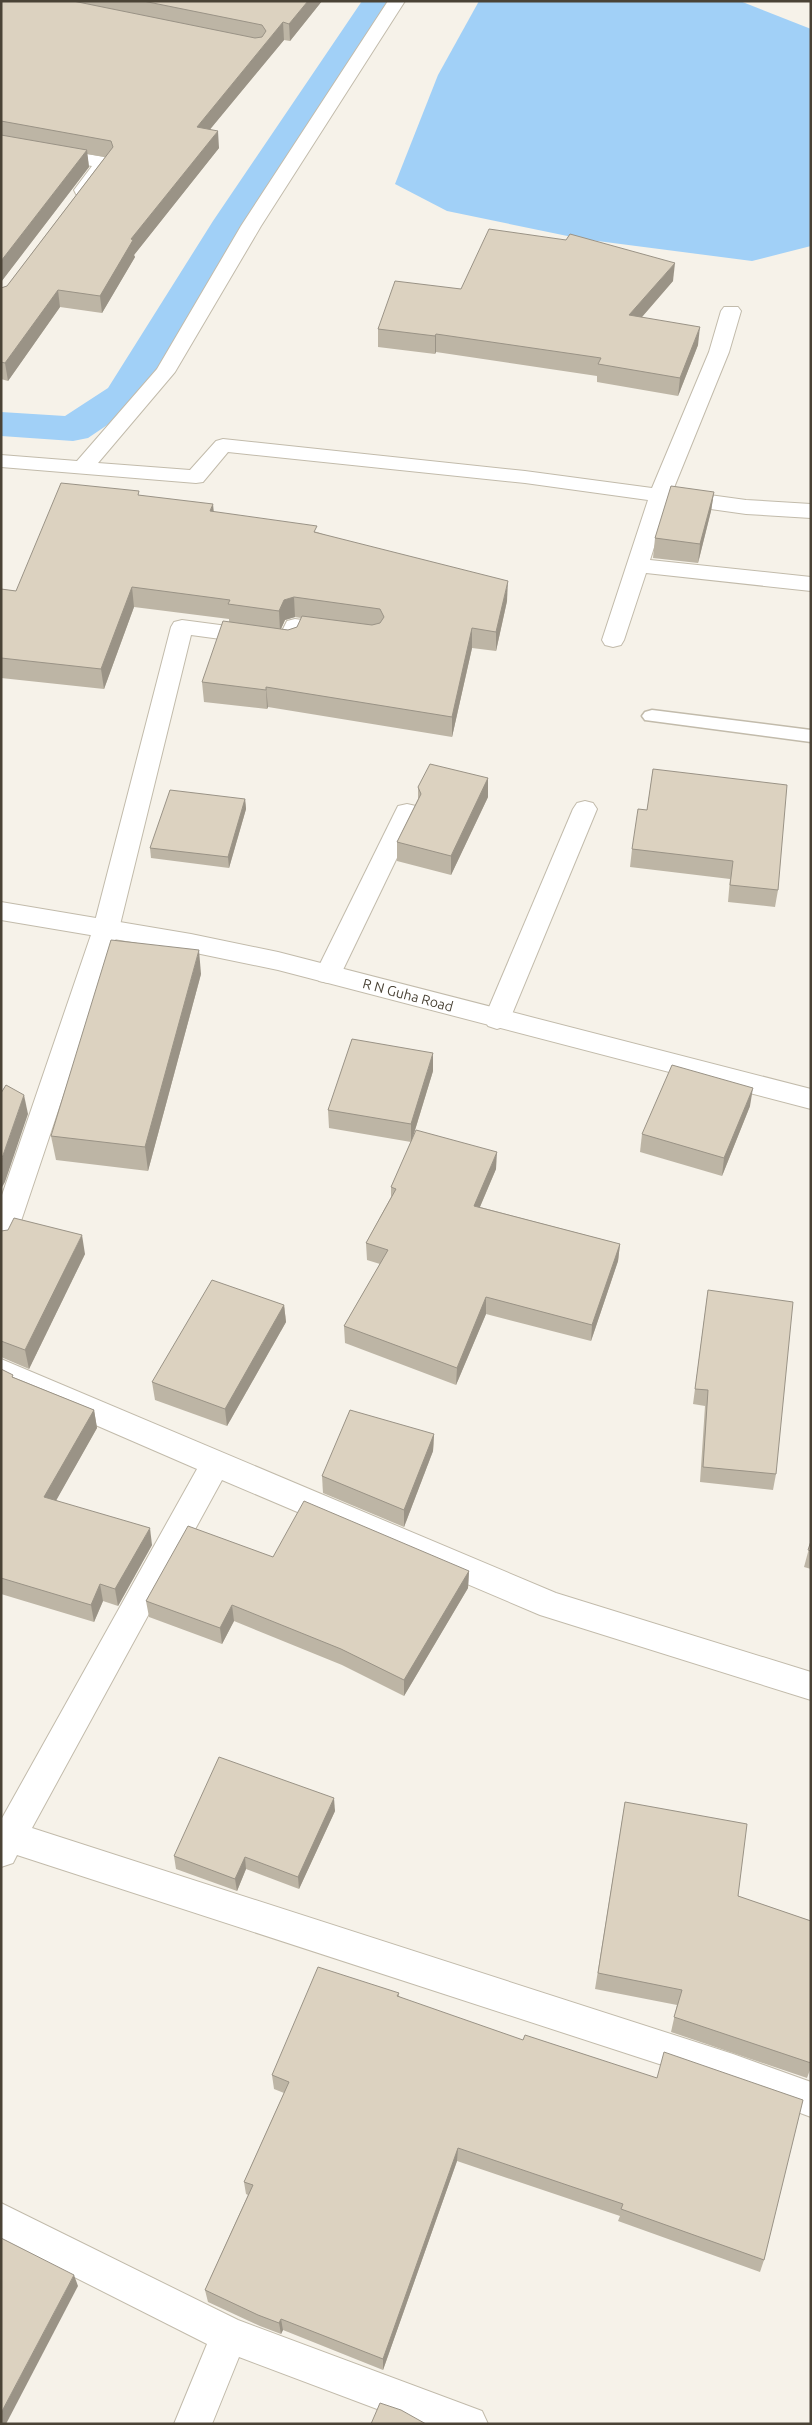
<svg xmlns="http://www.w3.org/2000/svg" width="812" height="2425" viewBox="0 0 812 2425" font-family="Ubuntu,sans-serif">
<rect width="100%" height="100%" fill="#f6f2e9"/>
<polygon fill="#a1d0f7" points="479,1 740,1 811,29 811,246 752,261 582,239 447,211 395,184 438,75"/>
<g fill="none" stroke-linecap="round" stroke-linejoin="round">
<polygon fill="#a1d0f7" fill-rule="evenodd" points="362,1 396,1 251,221 137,405 88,438 73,441 1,436 1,412 65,416 108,388 213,221"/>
<g stroke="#c2bbab" stroke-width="3">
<polygon id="service" points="652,710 811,730 811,742 645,720 642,716 645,712"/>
</g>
<g stroke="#c2bbab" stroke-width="2">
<g id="minor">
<polygon points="388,1 405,1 261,226 175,372 98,463 190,470 216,441 223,439 525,471 652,488 709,352 721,311 724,307 738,307 741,311 729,352 673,490 746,500 811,504 811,518 746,514 668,503 650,560 811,577 811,591 646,573 624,640 621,645 613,647 605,645 602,640 648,500 525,483 228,452 203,482 196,483 1,467 1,455 77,461 157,369 241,226"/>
<path d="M1,139L104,157L111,159L113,163C104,176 93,198 76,194L74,190L92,166L1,150Z"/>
<polygon points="295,619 343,626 346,631 343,636 335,638 302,634 296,646 288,648 191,635 119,929 15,1239 11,1247 1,1250 1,1198 93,929 171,627 174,622 182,620 281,633 287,621"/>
<polygon points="585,801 593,803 597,809 510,1019 506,1026 497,1029 488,1026 484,1019 573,809 577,803"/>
<polygon points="407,804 416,806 419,812 341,974 337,981 328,983 319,981 315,974 395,812 398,806"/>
<polygon points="1,1359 556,1593 811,1672 811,1700 540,1615 222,1480 32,1828 733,2054 811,2082 811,2117 733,2088 17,1855 13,1863 1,1867 1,1820 197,1469 1,1384"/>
<polygon points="1,2203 238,2320 482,2411 488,2424 417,2424 239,2357 212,2424 174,2424 207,2344 1,2240"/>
</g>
</g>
<g stroke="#c2bbab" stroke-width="2">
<polygon id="tertiary" points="1,902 191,934 278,952 811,1089 811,1109 278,970 191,952 1,920"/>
</g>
<use href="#service" fill="#fff" fill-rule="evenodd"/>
<use href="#minor" fill="#fff" fill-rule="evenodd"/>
<use href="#tertiary" fill="#fff" fill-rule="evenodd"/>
</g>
<g fill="#bdb5a5" fill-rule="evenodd">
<polygon points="1,1 322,1 290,41 284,40 210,129 219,148 134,255 135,257 102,313 60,307 8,381 1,379 1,288 7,286 105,157 87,154 89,167 1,282"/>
<polygon points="673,281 642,317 698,345 678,396 597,382 597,376 436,352 435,354 378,347 378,329 461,289"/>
<polygon points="714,492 711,511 698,563 653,558 655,538"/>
<path d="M140,495L214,512L317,532L507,601L496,651L472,648L452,737L268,707L267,709L204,702L202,682L229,622V619L134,607L104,689L1,678V589L16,591ZM295,617L301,618L297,627L288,630L281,629L285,620Z"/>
<polygon points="653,769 778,890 775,907 728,902 730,879 630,867 632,849 647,810"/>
<polygon points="488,778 488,797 451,875 397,861 397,842 418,799 418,787"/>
<polygon points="245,799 246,809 229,868 151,858 150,848"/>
<polygon points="201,974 148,1171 56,1160 51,1136"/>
<polygon points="433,1071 413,1137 496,1169 480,1207 620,1244 618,1261 591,1341 486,1314 456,1385 345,1343 344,1326 380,1264 367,1260 366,1243 391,1197 391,1187 411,1142 329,1128 328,1110"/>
<polygon points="750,1106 722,1176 640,1152 642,1134"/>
<polygon points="1,1231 85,1254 29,1369 1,1357"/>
<polygon points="708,1290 776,1474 773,1490 700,1482 705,1406 693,1404"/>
<polygon points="284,1305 286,1322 227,1426 155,1400 152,1382"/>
<polygon points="1,1369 13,1377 94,1410 97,1428 56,1500 152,1545 118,1606 103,1601 94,1622 1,1594"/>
<polygon points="434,1434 433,1451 404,1527 323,1493 322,1476"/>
<polygon points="811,1541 811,1569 804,1567"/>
<polygon points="273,1557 469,1571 468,1588 404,1696 342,1665 234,1621 222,1644 149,1617 146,1601"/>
<polygon points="625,1802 738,1896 811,1921 811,2067 807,2078 671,2032 677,2005 595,1989"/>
<polygon points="335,1811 299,1889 246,1869 237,1891 176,1869 174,1856"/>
<polygon points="399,1993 399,1996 764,2260 760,2272 618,2221 620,2216 457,2161 383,2370 283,2330 281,2334 260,2326 208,2302 205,2290 248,2195 246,2194 244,2182 284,2093 274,2089 272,2075"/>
</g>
<g fill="#9a9386">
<polygon points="308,1 322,1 290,41 289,24"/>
<polygon points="283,22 284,40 198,144 197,127"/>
<polygon points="218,131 219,148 134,255 135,257 102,313 100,296 131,239"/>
<polygon points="87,150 89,167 1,282 1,261"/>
<polygon points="675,263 673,281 628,333 629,315"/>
<polygon points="58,290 60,307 8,381 5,363"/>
<polygon points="700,327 698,345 678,396 680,378"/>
<polygon points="436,334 436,352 435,354 435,336"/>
<polygon points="714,492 711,511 698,563 700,544"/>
<polygon points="213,504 215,524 210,511"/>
<polygon points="508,581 507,601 496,651 496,632"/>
<polygon points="132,587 134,607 104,689 101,669"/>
<polygon points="294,597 295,617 285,620 280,631 279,611 284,600"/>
<polygon points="472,628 472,648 452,737 452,717"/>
<polygon points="266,687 268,707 267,709 266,690"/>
<polygon points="488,778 488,797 451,875 451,856"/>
<polygon points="245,799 246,809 229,868 228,857"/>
<polygon points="199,950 201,974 148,1171 145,1147"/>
<polygon points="433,1053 433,1071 411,1143 411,1124"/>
<polygon points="753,1088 750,1106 722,1176 724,1158"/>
<polygon points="24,1095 28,1114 5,1182 1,1189 1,1161"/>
<polygon points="497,1152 496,1169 473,1223 474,1206"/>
<polygon points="82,1235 85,1254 29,1369 25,1350"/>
<polygon points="620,1244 618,1261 591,1341 592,1325"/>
<polygon points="486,1297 486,1314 456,1385 457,1368"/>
<polygon points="284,1305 286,1322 227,1426 225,1409"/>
<polygon points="94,1410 97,1428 48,1515 44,1497"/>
<polygon points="434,1434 433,1451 404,1527 404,1510"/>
<polygon points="150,1528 152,1545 118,1606 115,1589"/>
<polygon points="469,1571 468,1588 404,1696 404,1680"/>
<polygon points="100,1584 103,1601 94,1622 91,1605"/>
<polygon points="232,1605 234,1621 222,1644 220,1628"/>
<polygon points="334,1798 335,1811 299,1889 298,1877"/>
<polygon points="245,1857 246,1869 237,1891 235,1879"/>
<polygon points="458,2148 457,2161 383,2370 383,2359"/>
<polygon points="74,2275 78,2286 6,2424 1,2424 1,2413"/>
<polygon points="281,2319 283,2330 281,2334 279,2323"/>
</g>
<g fill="#dcd2c0" stroke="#9a9386">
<polygon points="1,1 73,1 255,38 262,37 266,31 262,25 143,1 308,1 289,24 283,22 197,127 218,131 131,239 133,240 100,296 58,290 5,363 1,362 1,288 7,286 113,147 111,141 1,121"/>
<polygon points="1,135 87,150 1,261"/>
<polygon points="489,229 566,240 570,234 675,263 629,315 700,327 680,378 598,364 601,358 436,334 435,336 378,329 395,281 461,289"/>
<polygon points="61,483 139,491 138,495 213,504 210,511 317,526 314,532 508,581 496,632 472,628 452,717 266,687 266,690 202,682 223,621 288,630 297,627 302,616 372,625 380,623 384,617 380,609 294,597 284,600 279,611 228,604 230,600 132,587 101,669 1,658 1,589 16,591"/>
<polygon points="671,486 714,492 700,544 655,538"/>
<polygon points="430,764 488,778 451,856 397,842 421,794 418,787"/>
<polygon points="653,769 787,785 778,890 730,885 733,861 632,849 638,809 647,810"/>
<polygon points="170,790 245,799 228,857 150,848"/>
<polygon points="111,940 199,950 145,1147 51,1136"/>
<polygon points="352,1039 433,1053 411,1124 328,1110"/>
<polygon points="672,1065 753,1088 724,1158 642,1134"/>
<polygon points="6,1085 24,1095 1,1161 1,1093"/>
<polygon points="416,1130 497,1152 474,1206 620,1244 592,1325 486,1297 457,1368 344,1326 388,1250 366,1243 396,1189 391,1187"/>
<polygon points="14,1218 82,1235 25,1350 1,1341 1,1231 8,1230"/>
<polygon points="212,1280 284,1305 225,1409 152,1382"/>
<polygon points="708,1290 793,1302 776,1474 703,1467 708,1390 695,1389"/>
<polygon points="1,1369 13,1375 12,1377 94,1410 44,1497 150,1528 115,1589 100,1584 91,1605 1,1578"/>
<polygon points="350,1410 434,1434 404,1510 322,1476"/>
<polygon points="304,1501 469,1571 404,1680 341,1649 232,1605 220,1628 146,1601 188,1526 273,1557"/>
<polygon points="811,1541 811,1551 808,1550"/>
<polygon points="219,1757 334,1798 298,1877 245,1857 235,1879 174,1856"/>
<polygon points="625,1802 747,1824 738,1896 811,1921 811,2063 674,2017 682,1990 598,1973"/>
<polygon points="318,1967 399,1993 397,1996 523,2040 525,2035 657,2078 664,2052 803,2100 764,2260 621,2209 623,2204 458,2148 383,2359 281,2319 279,2323 258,2315 205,2290 253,2185 244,2182 289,2082 272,2075"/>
<polygon points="1,2238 74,2275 1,2413"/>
<polygon points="380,2403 401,2410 426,2424 371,2424"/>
</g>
<g text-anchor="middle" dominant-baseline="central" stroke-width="5" stroke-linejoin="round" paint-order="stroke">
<g font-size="14" fill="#4a4336" stroke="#fff">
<text transform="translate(408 995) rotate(15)">R N Guha Road</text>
</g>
</g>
<rect width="812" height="2425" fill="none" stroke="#4a4336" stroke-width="5"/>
</svg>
